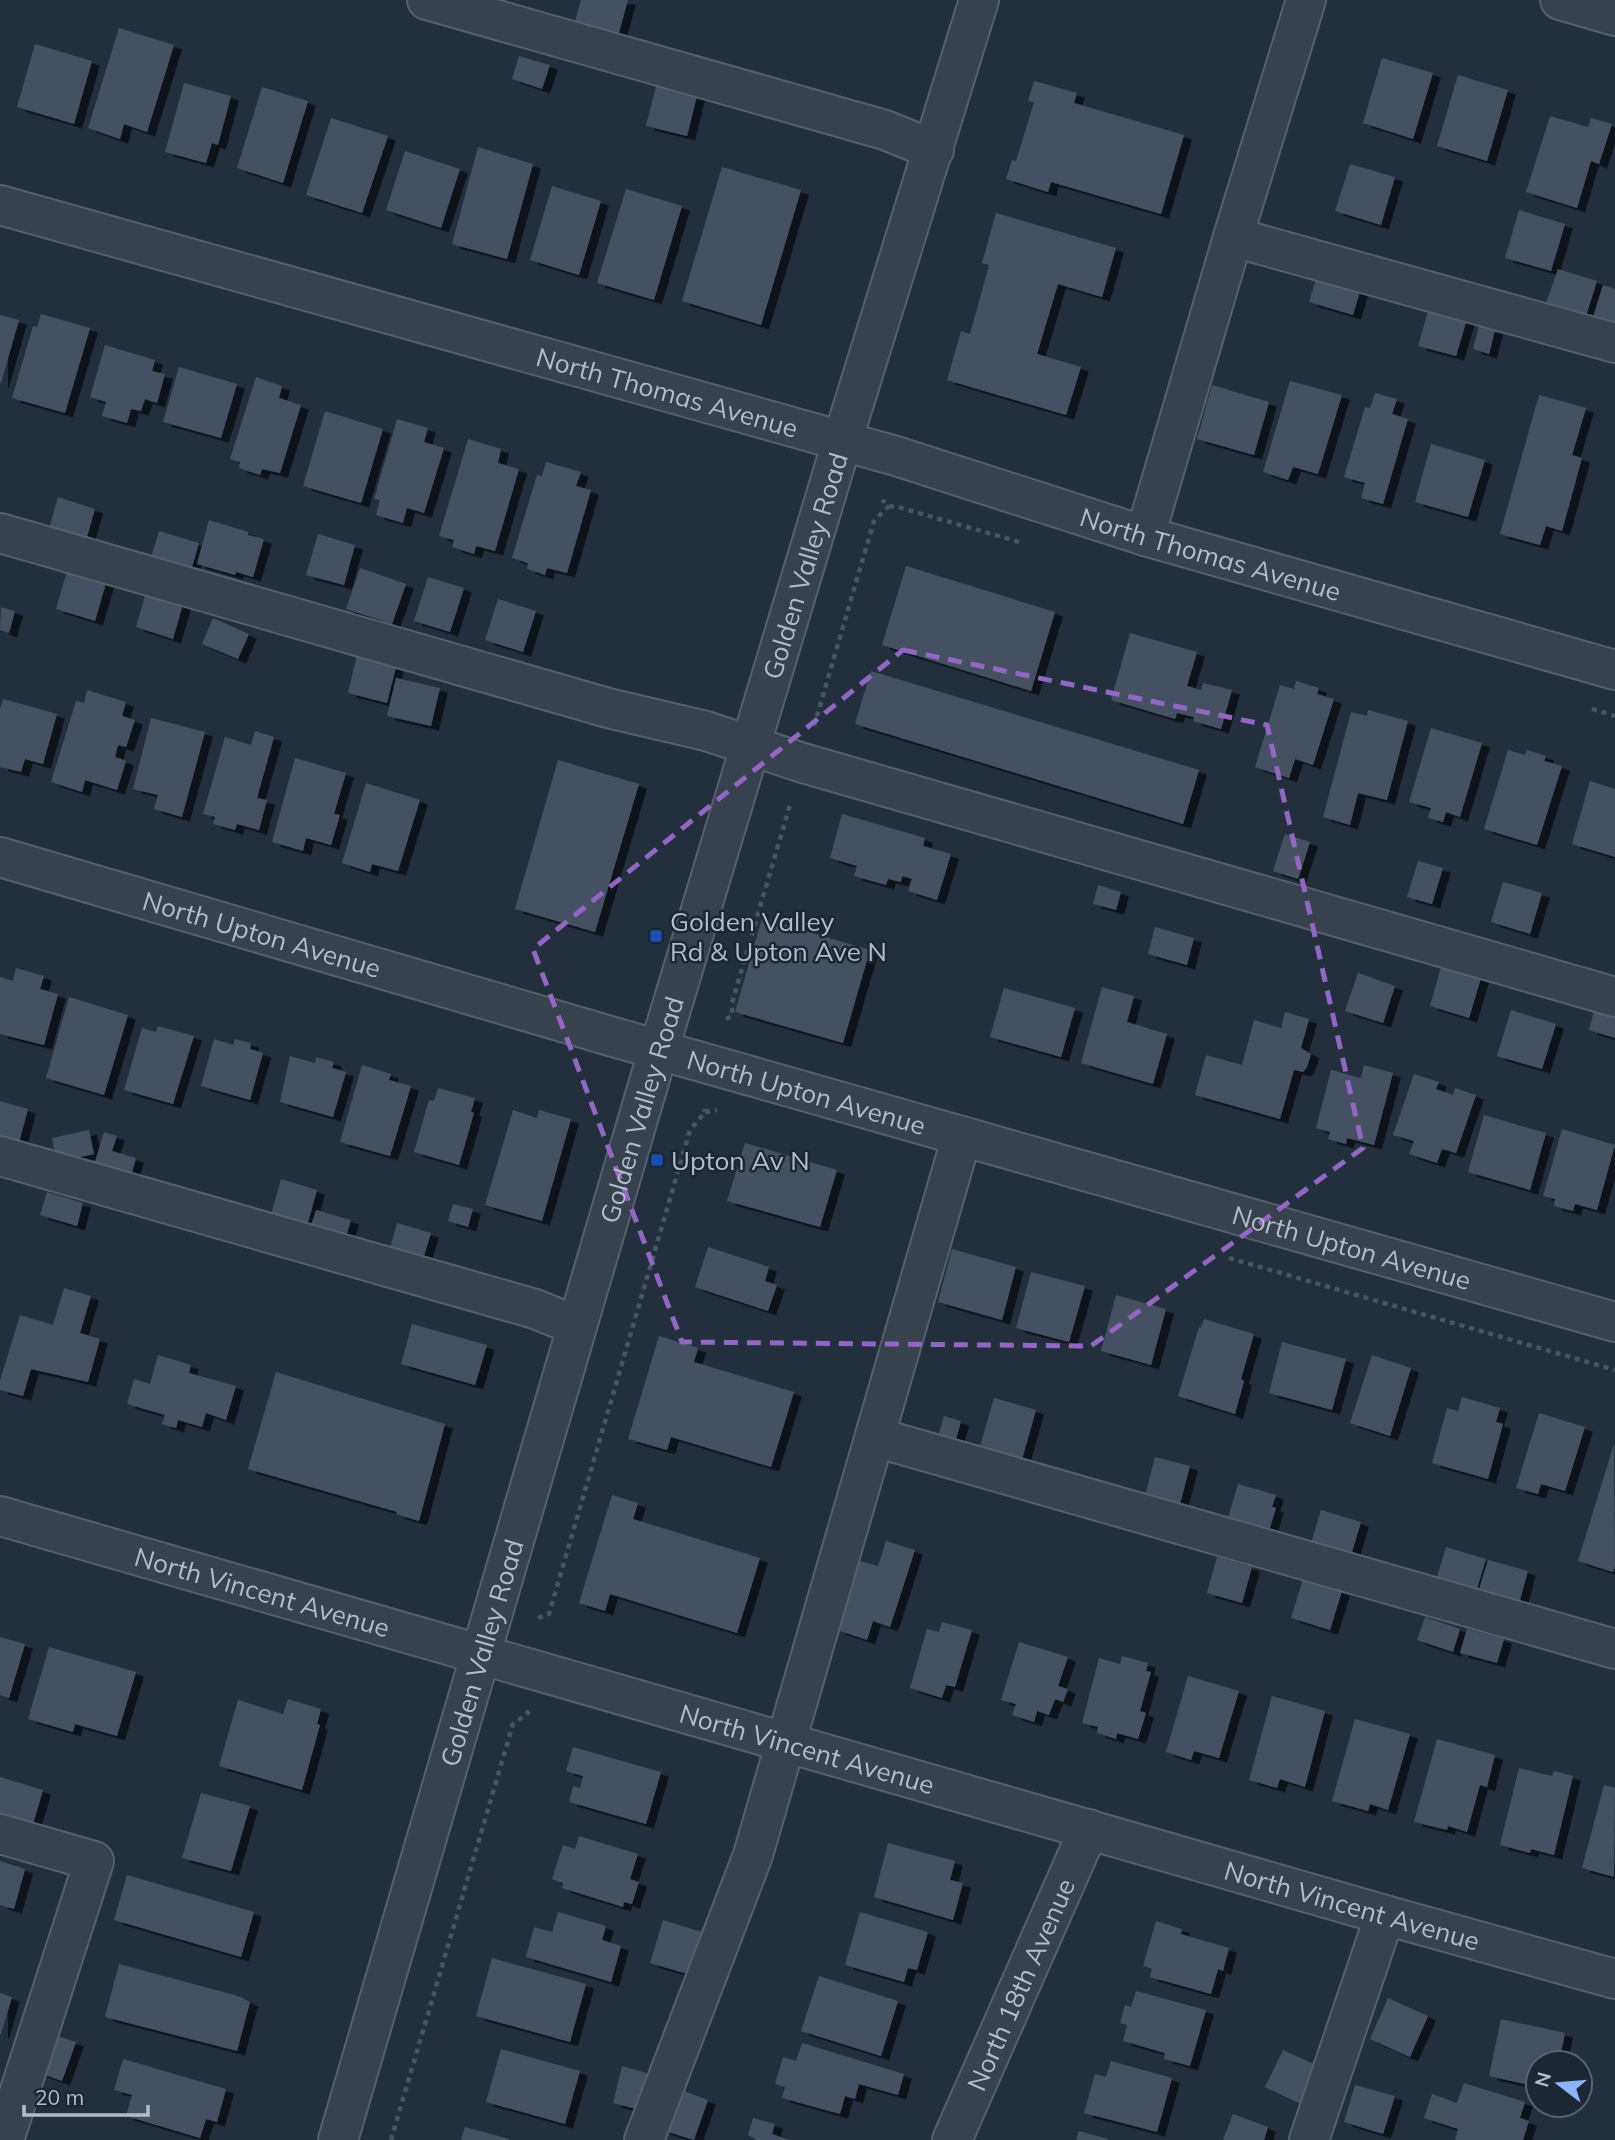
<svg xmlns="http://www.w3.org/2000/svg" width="1615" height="2140" viewBox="0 0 1615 2140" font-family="Mulish,sans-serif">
<defs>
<filter id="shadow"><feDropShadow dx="8" dy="4.5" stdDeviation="0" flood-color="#0009"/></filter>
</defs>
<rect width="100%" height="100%" fill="#242f3e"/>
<g fill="#455162" filter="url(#shadow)">
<polygon points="581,0 628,0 616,43 572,32"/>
<polygon points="119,28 174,45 147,132 124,124 120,139 88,128"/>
<polygon points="35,44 92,61 74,124 17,107"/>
<polygon points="519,56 550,65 542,89 512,79"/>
<polygon points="1382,58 1433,73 1413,139 1363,123"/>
<polygon points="1458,75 1508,90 1487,161 1437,146"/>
<polygon points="1034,81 1077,93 1074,103 1184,135 1161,214 1051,182 1048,192 1006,179 1012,160 1016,161 1034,102 1028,101"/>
<polygon points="184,83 231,96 218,145 212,143 206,163 165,152"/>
<polygon points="656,86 697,96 687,136 646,126"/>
<polygon points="262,87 308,101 283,183 237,168"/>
<polygon points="1550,116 1588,127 1591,118 1612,124 1599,164 1591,161 1577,208 1526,192"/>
<polygon points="331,118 388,136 362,213 306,195"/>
<polygon points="478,147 533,164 507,259 452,244"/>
<polygon points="405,151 460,169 441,228 386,210"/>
<polygon points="1350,164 1395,177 1381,225 1335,211"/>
<polygon points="722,167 801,190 761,325 682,301"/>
<polygon points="552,186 601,201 579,275 530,260"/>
<polygon points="626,189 682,206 654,300 597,283"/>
<polygon points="1519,210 1565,224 1551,271 1505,258"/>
<polygon points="996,213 1116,248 1102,297 1058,284 1037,354 1081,367 1066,415 947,380 961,331 970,334 989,265 982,263"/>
<polygon points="1558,269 1597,281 1585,319 1545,306"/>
<polygon points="1317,276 1361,288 1353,315 1309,302"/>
<polygon points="1603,285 1615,289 1615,332 1591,324"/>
<polygon points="1429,308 1467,319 1456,356 1418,346"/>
<polygon points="41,314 90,328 65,413 12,398 33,326 37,327"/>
<polygon points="0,315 19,320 1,383 0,383"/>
<polygon points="1479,326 1495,330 1489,354 1473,349"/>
<polygon points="105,345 155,360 152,371 165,374 157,403 145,399 141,411 131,409 127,423 102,416 106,402 90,397"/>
<polygon points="179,367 237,384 221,438 163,422"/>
<polygon points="256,377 282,386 279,398 301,405 280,473 262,469 260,475 239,468 240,462 230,459"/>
<polygon points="1290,381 1342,395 1318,474 1293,467 1288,480 1263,472"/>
<polygon points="1212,385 1269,402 1254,455 1197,439"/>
<polygon points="1375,393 1397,399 1392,414 1408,419 1383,504 1361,498 1365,483 1344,477 1365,407 1370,408"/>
<polygon points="1539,395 1586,408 1572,455 1582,458 1562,531 1546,526 1540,545 1500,534"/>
<polygon points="325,411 383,429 361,503 303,486"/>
<polygon points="397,419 428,428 424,442 444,448 424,513 407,508 403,523 376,515 380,500 374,499"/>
<polygon points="468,439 501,449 498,463 519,469 495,551 476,546 474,554 452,547 454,540 439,536"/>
<polygon points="1431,444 1485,460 1468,517 1415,502"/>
<polygon points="546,462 581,472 576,486 591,490 567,573 547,568 545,575 527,569 528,563 512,558 537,475 542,476"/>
<polygon points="58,497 95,509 84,547 47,536"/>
<polygon points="209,520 248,532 248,535 264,539 253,577 236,572 235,575 197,564"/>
<polygon points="159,531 199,543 189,577 149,564"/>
<polygon points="318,534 355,545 344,585 306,575"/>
<polygon points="906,566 1055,612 1031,691 882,645"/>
<polygon points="360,568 406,584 392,624 346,609"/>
<polygon points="67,571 106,583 95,621 56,609"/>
<polygon points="428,577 464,588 450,632 414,621"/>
<polygon points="146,592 183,604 173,639 136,627"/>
<polygon points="498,599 536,611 523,652 485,640"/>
<polygon points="1,607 15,611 9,633 0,630"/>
<polygon points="213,618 249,634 238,659 202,644"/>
<polygon points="1130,633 1197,652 1187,686 1201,690 1203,683 1232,690 1221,729 1193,721 1194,717 1177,713 1175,719 1111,700"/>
<polygon points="357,655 396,667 387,703 348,693"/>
<polygon points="871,671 1199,770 1183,824 855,724"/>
<polygon points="396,678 440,688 431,726 387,716"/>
<polygon points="1296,681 1319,688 1317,694 1334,699 1313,765 1295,759 1289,778 1255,767 1280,685 1294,689"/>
<polygon points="87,690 126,702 122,716 135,720 126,747 118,745 115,757 126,761 117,790 85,780 82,792 51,782 76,701 84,703"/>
<polygon points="3,699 57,714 43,764 25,759 21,772 0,767 0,709"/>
<polygon points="1368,710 1408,721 1387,800 1358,793 1350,825 1323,817 1351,712 1367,716"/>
<polygon points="151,718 205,732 182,817 154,809 158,795 133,789"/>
<polygon points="1431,728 1482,743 1460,817 1446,812 1443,822 1428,818 1431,808 1409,802"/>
<polygon points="255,731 274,737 257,798 267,800 259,830 237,824 235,830 213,824 215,817 203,814 225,737 251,745"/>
<polygon points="1508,750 1525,755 1527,750 1546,756 1544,761 1562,766 1537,845 1484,829"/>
<polygon points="295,758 346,773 334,814 340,815 331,845 306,838 303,851 272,842"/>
<polygon points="558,760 639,784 595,932 515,909"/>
<polygon points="1590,781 1615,789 1615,857 1572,844"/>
<polygon points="366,783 420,800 398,871 372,864 370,872 342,863"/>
<polygon points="842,814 925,838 923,846 951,854 937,900 908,891 912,879 902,876 901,882 888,879 886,885 854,876 857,866 830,858"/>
<polygon points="1285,834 1310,842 1298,879 1273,871"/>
<polygon points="1418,861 1443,868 1432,904 1407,897"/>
<polygon points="1503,882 1542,893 1530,934 1491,922"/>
<polygon points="1098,885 1121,892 1116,910 1093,904"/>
<polygon points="762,918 870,950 843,1043 735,1012"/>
<polygon points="1155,927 1194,938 1187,965 1148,954"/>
<polygon points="1441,967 1481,978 1469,1018 1430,1006"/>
<polygon points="16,968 44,976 40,989 58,994 44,1045 0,1034 0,977 13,981"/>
<polygon points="1358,973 1395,986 1383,1023 1345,1011"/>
<polygon points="1102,987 1134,996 1127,1022 1167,1034 1153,1084 1081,1063"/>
<polygon points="1004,988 1075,1008 1061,1057 990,1037"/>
<polygon points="69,997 128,1015 104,1095 46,1078"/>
<polygon points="1595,1007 1615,1012 1615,1038 1589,1030"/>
<polygon points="1511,1010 1556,1024 1542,1069 1497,1056"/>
<polygon points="1285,1012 1309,1019 1301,1048 1311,1054 1307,1067 1303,1072 1294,1070 1280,1119 1195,1095 1206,1055 1242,1065 1254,1020 1281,1028"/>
<polygon points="158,1026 194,1036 173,1104 124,1090 142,1028 156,1032"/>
<polygon points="214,1039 233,1045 235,1039 251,1043 250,1049 263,1053 250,1100 201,1086"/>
<polygon points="290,1056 315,1063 316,1057 334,1062 332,1068 346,1072 333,1117 280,1102"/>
<polygon points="362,1065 391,1074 389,1080 411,1086 390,1156 340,1142"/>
<polygon points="1364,1065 1393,1073 1374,1145 1347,1138 1346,1144 1328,1139 1330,1132 1316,1128 1331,1070 1361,1078"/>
<polygon points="1414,1074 1439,1082 1436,1089 1453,1095 1455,1088 1476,1095 1456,1153 1442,1149 1437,1163 1409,1154 1414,1141 1393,1135"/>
<polygon points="438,1088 475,1098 471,1112 474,1113 459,1165 414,1152 429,1100 434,1101"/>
<polygon points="0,1101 28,1109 17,1150 0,1145"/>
<polygon points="513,1110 537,1118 539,1110 571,1119 542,1221 485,1205"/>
<polygon points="1484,1115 1546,1133 1530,1190 1468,1172"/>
<polygon points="1562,1129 1615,1145 1597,1210 1575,1204 1573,1211 1554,1206 1555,1199 1543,1196"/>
<polygon points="89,1130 94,1154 56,1162 52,1138"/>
<polygon points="104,1132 117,1136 112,1151 136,1158 129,1183 92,1172"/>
<polygon points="745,1143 837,1170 820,1227 727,1201"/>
<polygon points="281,1179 317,1190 305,1233 269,1222"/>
<polygon points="47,1192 83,1203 77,1226 40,1215"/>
<polygon points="453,1204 473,1209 468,1227 448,1221"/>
<polygon points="316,1210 351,1220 343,1246 308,1235"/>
<polygon points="397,1223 431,1233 421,1266 388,1256"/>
<polygon points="708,1247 769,1267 765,1281 777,1285 768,1311 695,1287"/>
<polygon points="952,1249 1016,1267 1002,1320 938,1302"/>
<polygon points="1031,1272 1085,1286 1069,1342 1016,1328"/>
<polygon points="64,1288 91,1296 80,1333 100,1339 88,1382 31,1369 23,1396 0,1390 0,1381 20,1315 53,1325"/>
<polygon points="1116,1295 1166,1309 1151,1365 1101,1351"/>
<polygon points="1204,1319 1254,1334 1241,1379 1244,1381 1235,1414 1178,1396 1199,1327 1201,1328"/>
<polygon points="412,1324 487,1345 475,1385 401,1364"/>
<polygon points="659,1336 698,1348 694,1362 794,1392 771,1467 671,1437 667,1450 628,1439"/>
<polygon points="1282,1342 1346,1359 1332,1410 1269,1393"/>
<polygon points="158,1355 191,1365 189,1373 236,1386 226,1420 206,1413 202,1427 178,1420 176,1428 162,1424 165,1415 127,1404 134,1379 150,1384"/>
<polygon points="1372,1355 1411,1368 1390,1436 1350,1423"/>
<polygon points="276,1372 445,1424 419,1521 396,1514 397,1512 248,1469"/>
<polygon points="1462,1397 1500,1408 1496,1422 1503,1424 1488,1479 1432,1463 1447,1408 1458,1411"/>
<polygon points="994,1398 1036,1410 1021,1463 979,1450"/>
<polygon points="1539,1413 1585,1427 1565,1491 1541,1484 1538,1494 1516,1488"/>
<polygon points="944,1416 961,1421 955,1443 938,1437"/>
<polygon points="1614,1444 1615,1566 1613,1572 1578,1561"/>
<polygon points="1155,1457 1190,1466 1180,1504 1145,1496"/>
<polygon points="1238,1484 1276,1495 1272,1507 1276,1508 1268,1534 1226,1525"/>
<polygon points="612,1495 638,1503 633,1519 760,1558 737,1633 610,1594 605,1611 579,1603"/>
<polygon points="1321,1510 1361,1522 1349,1562 1309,1550"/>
<polygon points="886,1541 915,1550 890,1627 873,1621 867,1640 837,1630 860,1561 878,1566"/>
<polygon points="1446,1547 1486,1559 1474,1599 1434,1587"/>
<polygon points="1217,1557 1252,1567 1242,1603 1207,1593"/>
<polygon points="1488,1560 1528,1571 1517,1611 1476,1599"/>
<polygon points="1303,1579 1342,1591 1330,1630 1291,1618"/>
<polygon points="1425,1617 1460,1629 1453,1652 1417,1640"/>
<polygon points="942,1622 972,1630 955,1687 946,1685 942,1698 910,1688 927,1629 939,1632"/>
<polygon points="1467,1629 1504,1639 1497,1663 1460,1653"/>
<polygon points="0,1637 25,1644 9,1698 0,1695"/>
<polygon points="1019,1642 1068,1657 1058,1686 1068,1689 1063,1702 1055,1699 1049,1715 1037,1711 1034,1722 1012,1715 1016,1704 1001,1700"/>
<polygon points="49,1647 136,1672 117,1736 75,1724 73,1732 28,1719"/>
<polygon points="1122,1656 1148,1663 1146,1671 1151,1672 1140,1711 1146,1713 1138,1739 1117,1733 1116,1739 1097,1733 1098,1727 1082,1723 1099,1658 1120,1664"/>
<polygon points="1188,1676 1239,1691 1219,1758 1194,1751 1191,1760 1166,1752"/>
<polygon points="1272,1696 1325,1711 1305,1787 1280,1779 1277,1788 1249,1780"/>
<polygon points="288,1699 321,1709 317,1724 320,1725 302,1790 219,1766 238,1700 283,1714"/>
<polygon points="1355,1719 1410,1734 1388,1810 1370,1804 1368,1811 1332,1801"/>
<polygon points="1437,1739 1495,1755 1487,1787 1480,1785 1467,1832 1448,1826 1447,1830 1414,1822"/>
<polygon points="573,1747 661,1772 646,1824 569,1802 573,1786 580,1788 583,1776 566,1771"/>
<polygon points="1519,1768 1552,1776 1554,1771 1573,1776 1554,1855 1531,1849 1530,1853 1500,1845"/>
<polygon points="0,1777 43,1790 30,1834 0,1825"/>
<polygon points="1604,1785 1615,1788 1614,1877 1582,1868"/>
<polygon points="201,1793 250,1806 231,1871 182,1858"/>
<polygon points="579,1836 638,1854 630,1879 639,1882 632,1904 624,1902 623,1907 562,1888 563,1883 552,1879 563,1845 575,1849"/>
<polygon points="888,1843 955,1861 950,1880 963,1883 953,1920 874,1897"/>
<polygon points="0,1861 25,1869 14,1909 0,1905"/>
<polygon points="127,1875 254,1912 241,1957 114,1920"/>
<polygon points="558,1912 606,1926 602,1940 621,1946 611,1982 526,1957 534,1927 552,1932"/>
<polygon points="860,1912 928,1932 917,1970 908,1968 904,1982 845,1965"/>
<polygon points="663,1920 705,1933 691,1975 650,1963"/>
<polygon points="1156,1921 1182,1929 1181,1934 1229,1948 1223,1971 1218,1969 1211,1994 1150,1977 1152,1969 1143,1966"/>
<polygon points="492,1958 586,1984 570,2042 476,2016"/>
<polygon points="119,1964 238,1996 250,2002 237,2051 105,2017"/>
<polygon points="819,1976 898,2001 881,2056 801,2031"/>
<polygon points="1136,1991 1206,2010 1190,2066 1164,2059 1165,2053 1123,2041 1127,2025 1120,2023 1125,2005 1131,2007"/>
<polygon points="0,1993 12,1997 1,2034 0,2034"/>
<polygon points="1388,1998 1428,2016 1410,2057 1370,2039"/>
<polygon points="1501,2019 1565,2033 1559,2063 1538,2063 1538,2087 1489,2076"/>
<polygon points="51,2034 76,2042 62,2081 37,2072"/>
<polygon points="802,2043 904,2074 898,2095 859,2084 855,2099 845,2096 840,2114 782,2098 785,2087 775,2084 783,2057 796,2061"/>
<polygon points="501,2049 580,2071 565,2124 486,2102"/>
<polygon points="1283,2050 1320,2067 1302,2105 1265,2087"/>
<polygon points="123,2059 226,2089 217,2122 206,2119 200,2138 126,2116 132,2095 114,2090"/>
<polygon points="1111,2061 1172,2078 1157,2132 1084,2113 1095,2074 1106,2077"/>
<polygon points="622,2066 650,2074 640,2110 613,2103"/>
<polygon points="1464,2083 1525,2102 1520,2118 1529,2121 1523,2140 1455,2140 1458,2129 1424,2118 1432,2094 1457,2103"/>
<polygon points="1355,2085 1395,2096 1383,2134 1344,2122"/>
<polygon points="676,2088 708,2100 694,2140 662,2130"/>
<polygon points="1233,2114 1268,2127 1264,2140 1223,2140"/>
<polygon points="753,2118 775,2124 772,2134 789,2140 757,2140 748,2135"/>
<polygon points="465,2127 509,2139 509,2140 461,2140"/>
<polygon points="1079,2131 1108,2139 1108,2140 1076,2140"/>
</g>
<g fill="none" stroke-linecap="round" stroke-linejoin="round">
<g stroke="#565f6c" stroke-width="42">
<g id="minor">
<polyline points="427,0 885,130 934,150"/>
<polyline points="1560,0 1615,16"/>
<path id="s1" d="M0,205L896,456L1145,536L1615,670"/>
<polyline points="1233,237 1615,343"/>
<polyline points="0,533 608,708 706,731 803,763 1615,997"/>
<polyline points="1145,536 1233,237 1306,0"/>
<path id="s2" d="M0,857L610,1036L1615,1322"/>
<polyline points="0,1156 535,1309 577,1326"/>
<polyline points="875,1437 1615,1649"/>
<path id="s3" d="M0,1516L1385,1915L1615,1979"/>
<polyline points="0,1834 94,1861 4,2140"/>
<path id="s4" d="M338,2140L646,1092L842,442L979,0"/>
<polyline points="644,2140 753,1855 962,1136"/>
<path id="s5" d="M952,2140L1089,1829"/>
<polyline points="1309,2140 1385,1915"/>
</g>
</g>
<g stroke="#44595c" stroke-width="4.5" stroke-dasharray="5 5" stroke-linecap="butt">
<polyline points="889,506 898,507 1023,543"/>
<polyline points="1592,709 1615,716"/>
<polyline points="814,726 874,521 889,506 882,500"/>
<polyline points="726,1019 732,1016 732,1003 791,801"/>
<polyline points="705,1112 717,1110"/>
<polyline points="1229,1258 1615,1370"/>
<polyline points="538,1618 549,1614 690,1130 705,1112 704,1109"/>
<polyline points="391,2140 513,1724 528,1713 525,1710"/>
</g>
<use href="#minor" stroke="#38414e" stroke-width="38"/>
</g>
<path fill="none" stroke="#9266c3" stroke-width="5" stroke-dasharray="14 9" stroke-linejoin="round" d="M903,650L1267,725L1363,1148L1091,1346L682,1342L533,949Z"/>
<g fill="#1a4fb4" stroke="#1d2633" stroke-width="2.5">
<rect x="649" y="929" width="14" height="14" rx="3.5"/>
<rect x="650" y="1153" width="14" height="14" rx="3.5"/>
</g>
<g text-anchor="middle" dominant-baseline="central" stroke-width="5" stroke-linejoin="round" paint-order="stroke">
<g font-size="26" fill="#b4bcc9" stroke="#1d2633">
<text stroke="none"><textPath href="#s1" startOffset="693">North Thomas Avenue</textPath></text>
<text stroke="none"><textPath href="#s1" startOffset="1260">North Thomas Avenue</textPath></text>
<text stroke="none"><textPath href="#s4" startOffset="1642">Golden Valley Road</textPath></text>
<text stroke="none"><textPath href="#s2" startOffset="273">North Upton Avenue</textPath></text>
<text stroke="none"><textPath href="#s2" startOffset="840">North Upton Avenue</textPath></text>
<text stroke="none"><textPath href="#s4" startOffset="1074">Golden Valley Road</textPath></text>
<text stroke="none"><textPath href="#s2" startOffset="1407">North Upton Avenue</textPath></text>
<text stroke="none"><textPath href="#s3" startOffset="273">North Vincent Avenue</textPath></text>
<text stroke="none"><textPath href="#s4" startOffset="508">Golden Valley Road</textPath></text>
<text stroke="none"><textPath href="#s3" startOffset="840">North Vincent Avenue</textPath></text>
<text stroke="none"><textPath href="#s3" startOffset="1407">North Vincent Avenue</textPath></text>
<text stroke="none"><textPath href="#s5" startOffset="170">North 18th Avenue</textPath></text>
</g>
<g font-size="26" fill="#b4bcc9" stroke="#1d2633" text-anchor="start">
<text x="670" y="921">Golden Valley<tspan x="670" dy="30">Rd &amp; Upton Ave N</tspan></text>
<text x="671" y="1160">Upton Av N</text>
</g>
</g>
<g transform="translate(1559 2084) rotate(286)"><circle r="33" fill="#1d2633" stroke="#59626f" stroke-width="2"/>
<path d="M0-5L12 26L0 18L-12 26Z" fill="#8ab4f8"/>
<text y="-10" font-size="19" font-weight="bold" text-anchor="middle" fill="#b4bcc9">N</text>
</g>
<path d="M24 2105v10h124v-10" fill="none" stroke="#b4bcc9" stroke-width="3.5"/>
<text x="35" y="2105" font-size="21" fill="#b4bcc9" stroke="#1d2633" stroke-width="5" paint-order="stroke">20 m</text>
</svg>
